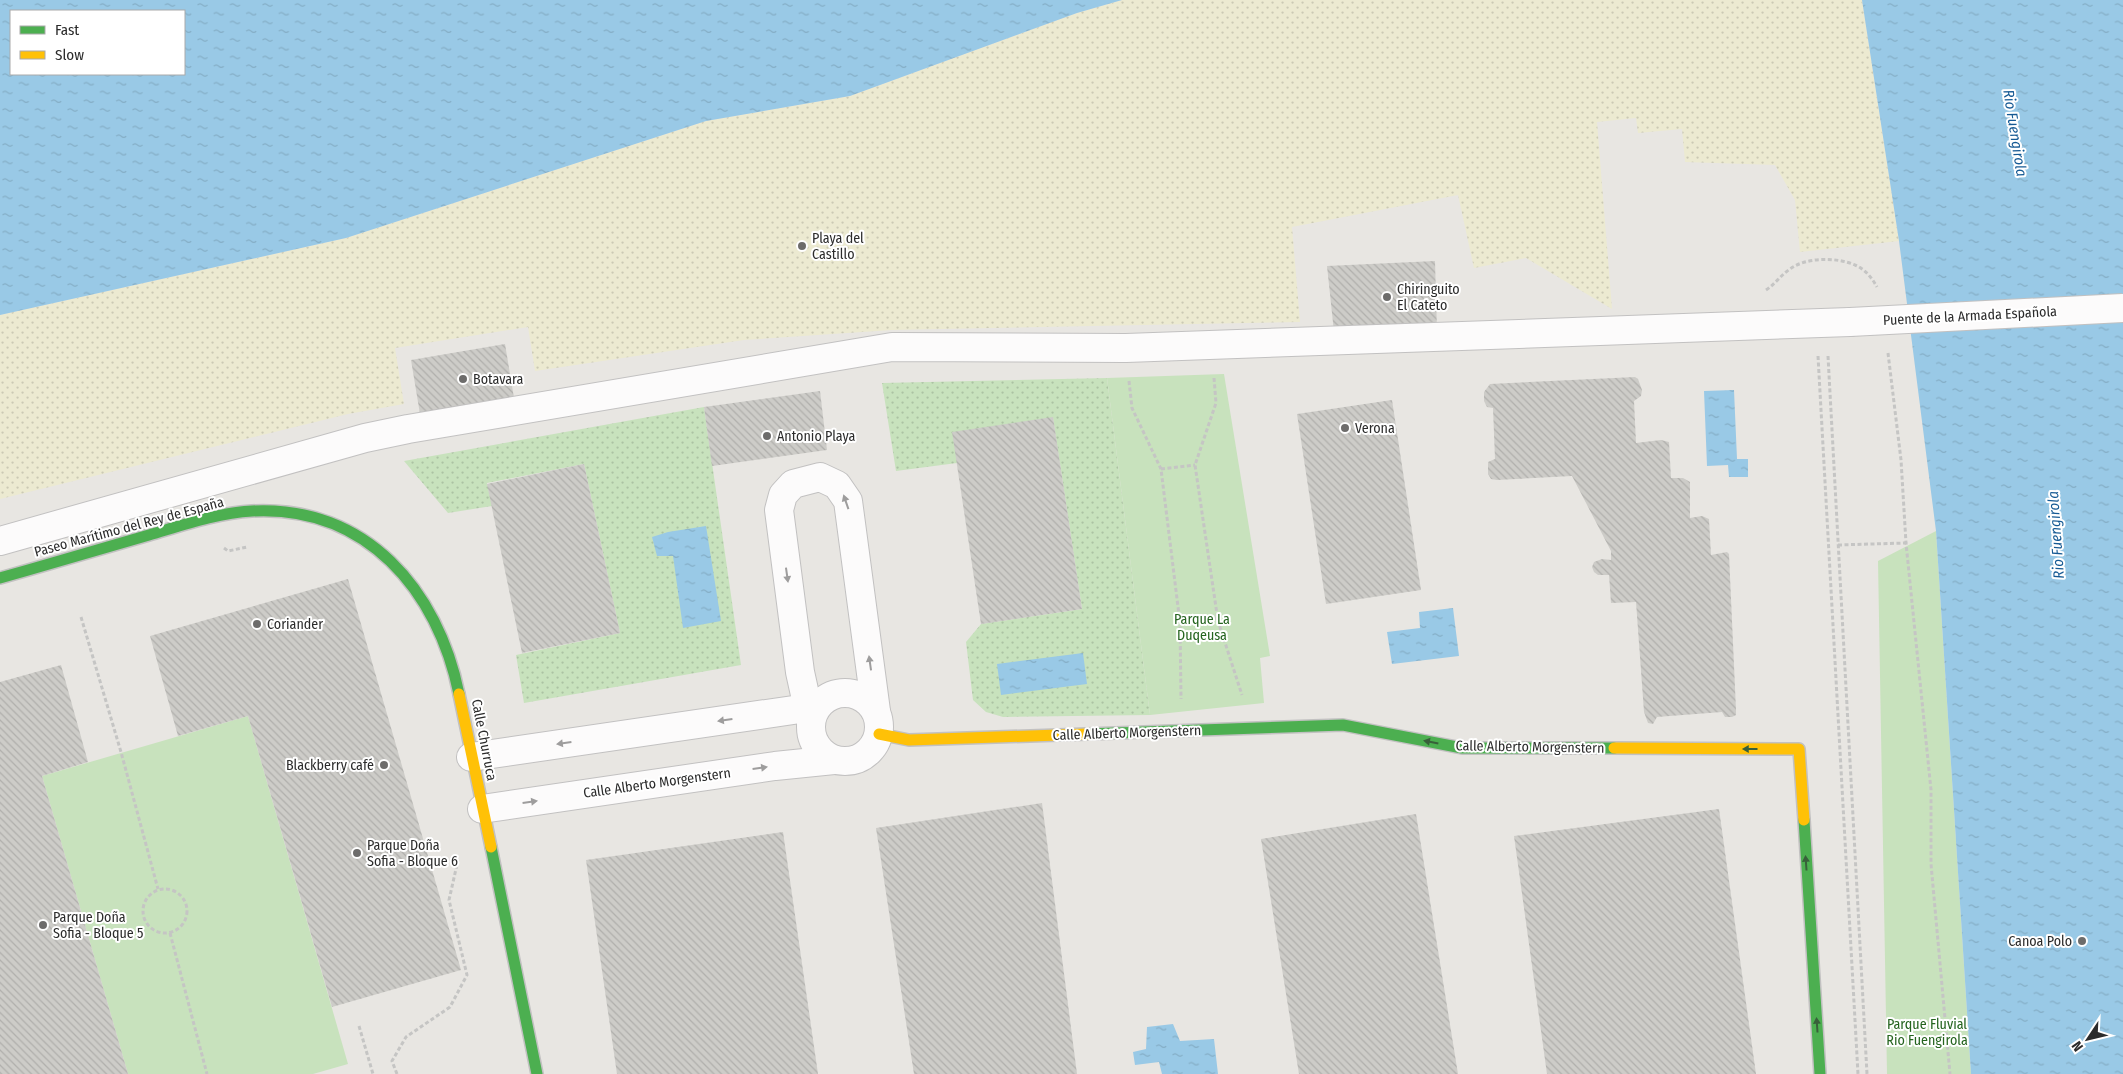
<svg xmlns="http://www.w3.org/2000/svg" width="2123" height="1074" viewBox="0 0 2123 1074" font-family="'Fira Sans Condensed',sans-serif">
<defs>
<pattern id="grass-dots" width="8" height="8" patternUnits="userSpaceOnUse" patternTransform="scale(1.25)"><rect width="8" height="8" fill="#c8e2bd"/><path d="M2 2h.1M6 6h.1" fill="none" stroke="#acc2a3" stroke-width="1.8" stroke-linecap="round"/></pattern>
<pattern id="sand-dots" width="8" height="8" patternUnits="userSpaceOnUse" patternTransform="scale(1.25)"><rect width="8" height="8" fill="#ecead1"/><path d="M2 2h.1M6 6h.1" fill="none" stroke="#cbc9b4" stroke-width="1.8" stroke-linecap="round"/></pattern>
<pattern id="water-ripples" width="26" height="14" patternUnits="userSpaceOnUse" patternTransform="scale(1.25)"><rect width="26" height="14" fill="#99c9e6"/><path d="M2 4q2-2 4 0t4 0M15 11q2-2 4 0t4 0" fill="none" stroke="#84adc5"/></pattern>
<pattern id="building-back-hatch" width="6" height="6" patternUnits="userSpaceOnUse" patternTransform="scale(1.25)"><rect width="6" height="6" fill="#cdccc8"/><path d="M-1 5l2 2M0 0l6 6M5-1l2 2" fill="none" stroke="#b0afac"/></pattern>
</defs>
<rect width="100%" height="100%" fill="#e8e6e2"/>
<g fill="url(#grass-dots)">
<polygon points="1107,378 1150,715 1003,717 986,712 973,700 966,642 981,624 1082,609 1053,418 957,463 896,471 882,383"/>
<polygon points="704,407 741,665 524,703 516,655 620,633 584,464 487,483 492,506 448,513 404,461"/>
</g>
<polygon fill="url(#sand-dots)" points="1122,0 1862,0 1899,241 1800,252 1795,200 1775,165 1685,162 1682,129 1638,133 1636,118 1597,122 1612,309 1526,258 1474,268 1458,195 1292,227 1300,322 892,330 744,340 535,371 528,327 395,348 404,404 348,414 0,499 0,315 346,238 706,121 850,96 1077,13"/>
<g fill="#c8e2bd">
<polygon points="1224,374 1270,656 1260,658 1264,703 1150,715 1107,378"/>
<polygon points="1936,531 1971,1074 1887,1074 1878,561"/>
<polygon points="248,716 348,1064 313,1074 128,1074 42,776"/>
</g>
<g fill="url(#water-ripples)" fill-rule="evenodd">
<path d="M0,0H1122L1077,13L850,96L706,121L346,238L0,315ZM11,11H184V74H11Z"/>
<polygon points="1862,0 2123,0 2123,1074 1971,1074 1936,531 1899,241"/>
<polygon points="1734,390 1737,459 1748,459 1748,477 1729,477 1728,465 1707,466 1704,391"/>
<polygon points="706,526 721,621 683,628 673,556 657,556 652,537 668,532"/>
<polygon points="1453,608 1459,656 1392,664 1387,632 1420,628 1419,612"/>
<polygon points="1083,653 1087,684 1001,695 997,664"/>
<polygon points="1173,1024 1180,1041 1214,1039 1218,1074 1162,1074 1159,1062 1135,1065 1133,1052 1146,1049 1147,1027"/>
</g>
<g fill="url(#building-back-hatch)">
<polygon points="1435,261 1437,331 1334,332 1327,266"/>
<polygon points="505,344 514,398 420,414 411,360"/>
<polygon points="1635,377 1638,379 1642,390 1641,396 1634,401 1636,443 1661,440 1669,442 1671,478 1683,478 1690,482 1690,518 1702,516 1709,519 1711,555 1727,552 1729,554 1736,710 1736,715 1732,717 1725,717 1722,712 1657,717 1653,724 1648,723 1644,712 1636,602 1611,603 1609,575 1598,575 1594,572 1592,567 1594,562 1602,559 1611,560 1611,551 1572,476 1497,480 1491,479 1488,474 1488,462 1495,459 1493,408 1487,407 1484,401 1484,392 1490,384"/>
<polygon points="820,391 827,450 712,466 704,407"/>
<polygon points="1392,400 1421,590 1326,604 1297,414"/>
<polygon points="1053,417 1082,609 981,624 952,432"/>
<polygon points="584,464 620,633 522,653 487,484"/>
<polygon points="348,579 461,970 332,1007 248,716 178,736 150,636"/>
<polygon points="61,665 88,762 42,776 128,1074 0,1074 0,682"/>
<polygon points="1042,803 1077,1074 914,1074 876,828"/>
<polygon points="1719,809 1756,1074 1547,1074 1514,836"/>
<polygon points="1416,814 1458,1074 1299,1074 1261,839"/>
<polygon points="783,832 818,1074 617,1074 586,860"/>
</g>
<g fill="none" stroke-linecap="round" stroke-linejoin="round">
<g stroke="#c2c1c1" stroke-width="30">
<g id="street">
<polyline points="0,541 365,438 408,429 892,347 1126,348 1850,322"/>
<circle cx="845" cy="727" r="34"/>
<polyline points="811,722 800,672 779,510 783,495 793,484 820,477 837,485 848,501 876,711"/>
<polyline points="471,757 807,708"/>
<polyline points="482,809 775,766 834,760"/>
</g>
</g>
<g stroke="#c2c1c1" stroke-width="14">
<g id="fast">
<path d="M0,578C50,564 100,549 149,535C183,525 217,513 252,511C366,505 438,590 459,694"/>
<polyline points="1087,734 1343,725 1462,748 1614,748"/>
<polyline points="1804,820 1820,1074"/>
<polyline points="491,847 537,1074"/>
</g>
</g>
<g stroke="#c2c1c1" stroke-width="14">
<g id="slow">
<polyline points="459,694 491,847"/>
<polyline points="879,734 909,740 1087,734"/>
<polyline points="1614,748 1799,749 1804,820"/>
</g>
</g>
<g stroke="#c5c5c4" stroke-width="3" stroke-dasharray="4 2.5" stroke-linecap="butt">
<path d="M1766,290C1775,284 1781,275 1790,269C1806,257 1837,257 1855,265C1865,269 1872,278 1877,287"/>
<polyline points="1888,353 1901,460 1906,543 1931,790 1931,864 1950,1074"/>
<polyline points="1818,356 1858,1074"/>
<polyline points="1828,356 1867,1074"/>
<polyline points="1214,378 1216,403 1195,465 1218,621 1242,695"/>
<polyline points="1129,381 1132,408 1161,469 1180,623 1181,699"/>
<polyline points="1161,469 1195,465"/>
<polyline points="1838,545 1906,543"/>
<polyline points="224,548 228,551 247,547"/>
<polyline points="81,617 121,752 158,889"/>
<polyline points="1180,623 1218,618"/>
<circle cx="165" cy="911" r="22"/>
<polyline points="170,933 207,1074"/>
<polyline points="359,1026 373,1074"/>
<polyline points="397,1074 392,1061 406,1037 450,1007 467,975 449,900 458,860"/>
</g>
<use href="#street" stroke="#fcfbfb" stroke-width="28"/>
<use href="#fast" stroke="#4caf50" stroke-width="11"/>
<use href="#slow" stroke="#ffc107" stroke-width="11"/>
<g stroke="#c2c1c1" stroke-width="30" stroke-linecap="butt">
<polyline id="street-bridge" points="1850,322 2123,308"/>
</g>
<use href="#street-bridge" stroke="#fcfbfb" stroke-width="28"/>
</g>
<defs><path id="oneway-solid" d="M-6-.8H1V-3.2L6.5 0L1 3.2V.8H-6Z" transform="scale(1.25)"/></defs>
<g fill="#9e9d9d">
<use href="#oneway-solid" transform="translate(846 502) rotate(-109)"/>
<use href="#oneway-solid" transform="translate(787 575) rotate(82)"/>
<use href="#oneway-solid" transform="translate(870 663) rotate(-98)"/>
<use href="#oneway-solid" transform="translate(725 720) rotate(172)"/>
<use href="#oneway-solid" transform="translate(564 743) rotate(172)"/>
<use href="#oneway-solid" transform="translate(760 768) rotate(-8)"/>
<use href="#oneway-solid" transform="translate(530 802) rotate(-8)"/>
</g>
<g fill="#38603a">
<use href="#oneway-solid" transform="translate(1431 742) rotate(-169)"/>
<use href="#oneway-solid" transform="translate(1750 749) rotate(-180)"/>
<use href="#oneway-solid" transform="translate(1806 863) rotate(-94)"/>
<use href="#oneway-solid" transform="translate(1817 1025) rotate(-94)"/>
</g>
<g fill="#6d6c6b" stroke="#fff" stroke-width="2">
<circle cx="802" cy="246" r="5"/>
<circle cx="1387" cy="297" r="5"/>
<circle cx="463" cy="379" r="5"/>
<circle cx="1345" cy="428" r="5"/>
<circle cx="767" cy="436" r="5"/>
<circle cx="257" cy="624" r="5"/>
<circle cx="384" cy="765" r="5"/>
<circle cx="357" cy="853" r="5"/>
<circle cx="43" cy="925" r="5"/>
<circle cx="2082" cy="941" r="5"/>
</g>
<g text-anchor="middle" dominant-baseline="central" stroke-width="4" stroke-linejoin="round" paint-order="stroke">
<g font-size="14" fill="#2b2b2b" stroke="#fff" text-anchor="start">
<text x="812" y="238">Playa del<tspan x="812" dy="16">Castillo</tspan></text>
<text x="1397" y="289">Chiringuito<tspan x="1397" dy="16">El Cateto</tspan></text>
<text x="473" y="379">Botavara</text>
<text x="1355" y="428">Verona</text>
<text x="777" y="436">Antonio Playa</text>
<text x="267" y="624">Coriander</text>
<text x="374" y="765" text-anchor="end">Blackberry café</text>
<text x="367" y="845">Parque Doña<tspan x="367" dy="16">Sofia - Bloque 6</tspan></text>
<text x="53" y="917">Parque Doña<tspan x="53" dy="16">Sofia - Bloque 5</tspan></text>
<text x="2072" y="941" text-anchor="end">Canoa Polo</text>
</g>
<g font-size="14" fill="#2b2b2b" stroke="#fff">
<text transform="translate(1970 316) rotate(-3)">Puente de la Armada Española</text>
<text transform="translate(129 527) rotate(-15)">Paseo Marítimo del Rey de España</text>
<text transform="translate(1127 733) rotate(-2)">Calle Alberto Morgenstern</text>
<text transform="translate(484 740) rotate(79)">Calle Churruca</text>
<text transform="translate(1530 747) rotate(1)">Calle Alberto Morgenstern</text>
<text transform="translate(657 783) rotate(-8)">Calle Alberto Morgenstern</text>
</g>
<g font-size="14" fill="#25641f" stroke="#fff">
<text x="1202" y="619">Parque La<tspan x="1202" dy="16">Duqeusa</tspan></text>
<text x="1927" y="1024">Parque Fluvial<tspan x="1927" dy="16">Rio Fuengirola</tspan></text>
</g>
<g font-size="15" font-style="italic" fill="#165a94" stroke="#fff">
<text transform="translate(2015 133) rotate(81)">Rio Fuengirola</text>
<text transform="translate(2056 535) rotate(-94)">Rio Fuengirola</text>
</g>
</g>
<rect x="10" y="10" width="175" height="65" fill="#ffffff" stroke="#aaaaaa"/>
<rect x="20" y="26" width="25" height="8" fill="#4caf50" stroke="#aaaaaa"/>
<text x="55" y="35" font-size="15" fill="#2b2b2b">Fast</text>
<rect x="20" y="51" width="25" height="8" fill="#ffc107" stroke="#aaaaaa"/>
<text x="55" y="60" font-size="15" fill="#2b2b2b">Slow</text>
<g transform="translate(2088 1039) rotate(235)" stroke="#ffffff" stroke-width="4" paint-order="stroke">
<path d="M0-4L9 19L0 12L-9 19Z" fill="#2b2b2b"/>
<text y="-8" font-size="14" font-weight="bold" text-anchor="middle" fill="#2b2b2b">N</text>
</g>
</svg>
